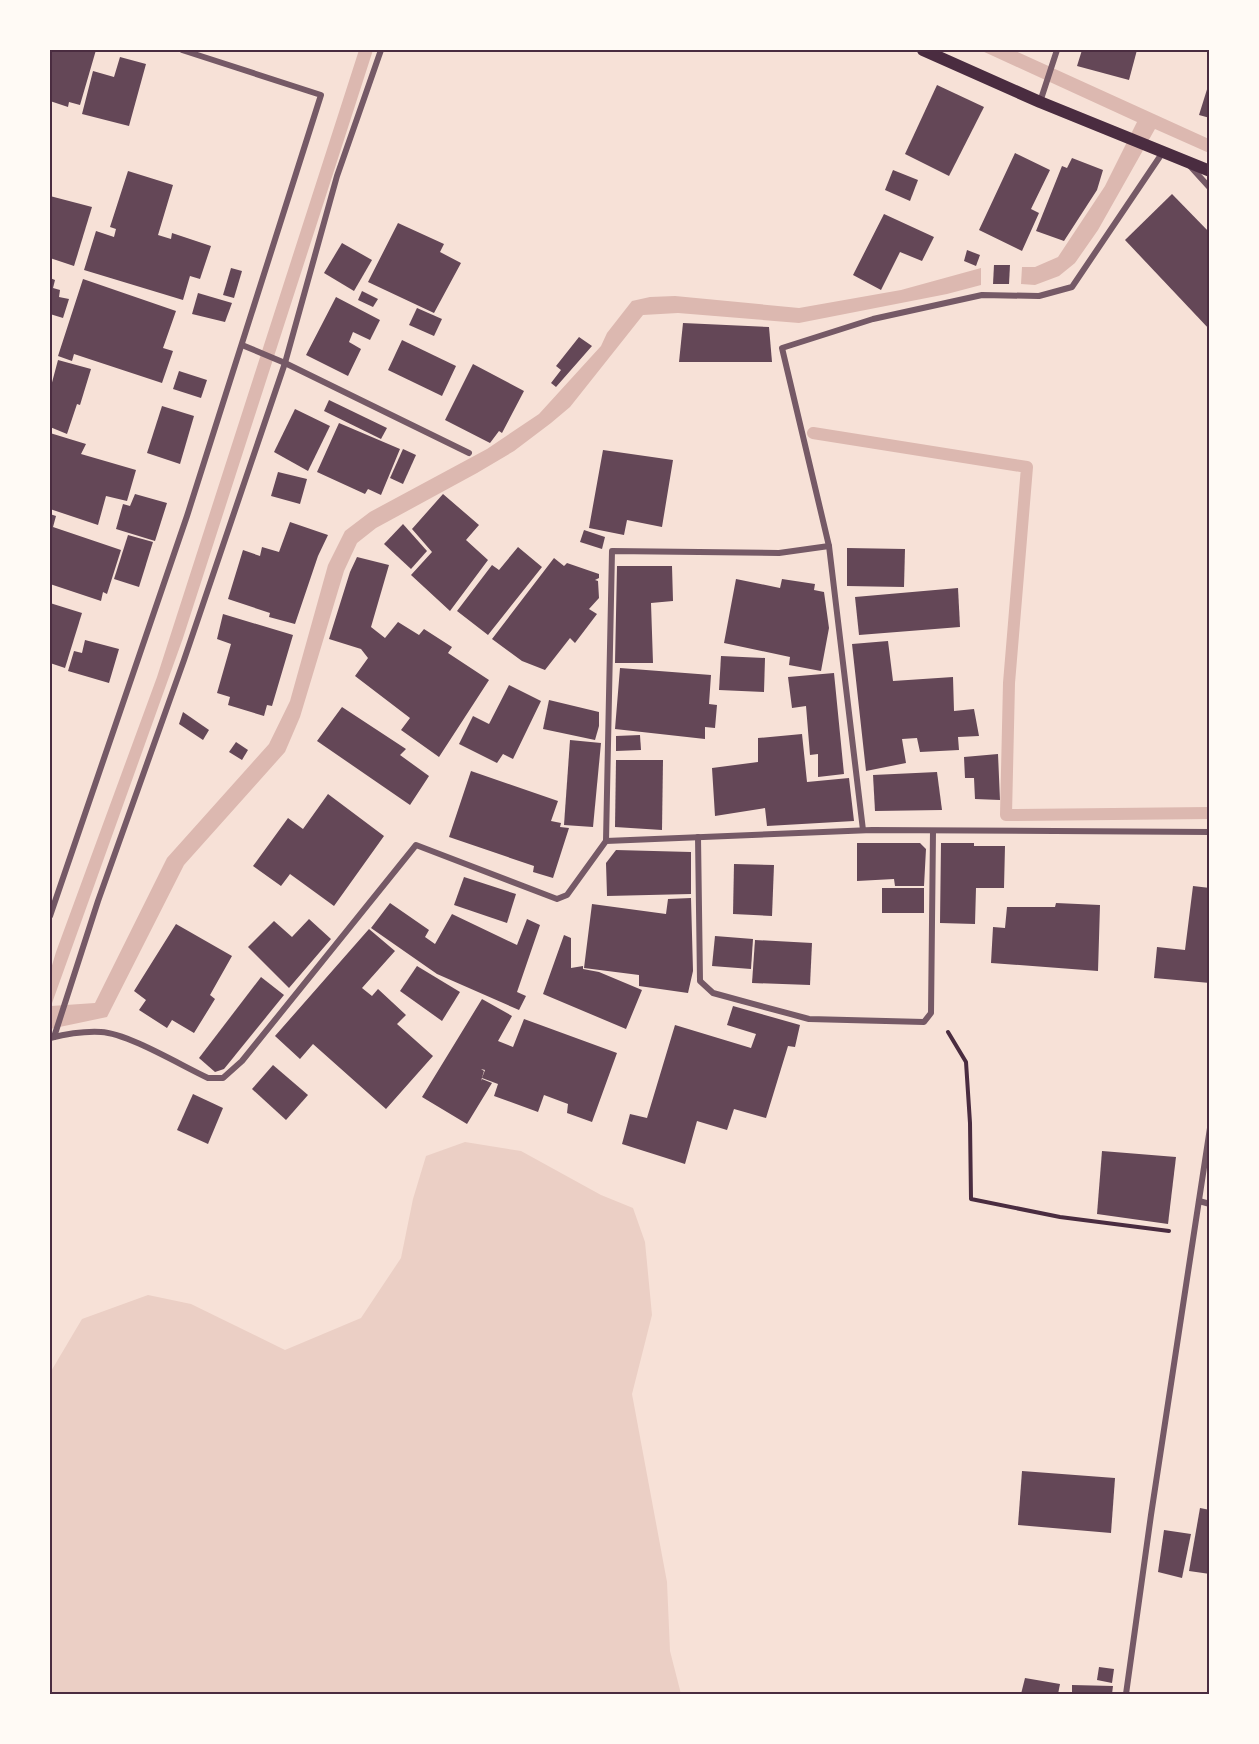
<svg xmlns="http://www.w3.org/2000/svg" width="1259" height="1744" viewBox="0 0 1259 1744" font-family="Signika,sans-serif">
<rect width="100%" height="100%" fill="#f7e1d7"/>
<polygon fill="#ebcfc5" points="465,1142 521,1151 601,1195 633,1208 645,1242 652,1315 632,1394 667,1582 670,1651 681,1694 50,1694 50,1373 82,1319 148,1295 191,1304 285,1350 361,1318 401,1258 413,1199 426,1156"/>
<g fill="#dcb8b0">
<polygon points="359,50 373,50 183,638 51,1006 95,1003 167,858 269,744 290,701 328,565 345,531 370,512 487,449 539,414 601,346 607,333 632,301 650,297 675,296 799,308 901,290 981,268 981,285 947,294 799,323 678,313 643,315 570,407 551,423 514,451 477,473 376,528 357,543 344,571 300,717 285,752 184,865 107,1017 50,1029 50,972 56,952 157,677"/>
<polygon points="980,50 1013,50 1209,139 1209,153 1155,129 1098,230 1075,263 1059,276 1035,285 1021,284 1022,267 1035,267 1058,257 1105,186 1137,122"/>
</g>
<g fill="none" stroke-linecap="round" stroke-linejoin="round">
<polyline stroke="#dcb8b0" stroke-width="12" points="813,433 1027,467 1009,683 1006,815 1210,813"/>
</g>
<g fill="#644757">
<polygon points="50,50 96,50 80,105 69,102 68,107 50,101"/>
<polygon points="1082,50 1137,50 1129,80 1077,66"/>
<polygon points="120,57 146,64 129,126 82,114 93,71 114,77"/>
<polygon points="1209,83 1210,83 1210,118 1199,115"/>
<polygon points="937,85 984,107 949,176 905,154"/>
<polygon points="1015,153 1050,170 1031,209 1039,213 1022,251 979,230"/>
<polygon points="1072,158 1103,170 1097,190 1064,241 1036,231 1062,166 1067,168"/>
<polygon points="893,170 918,180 910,201 885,190"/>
<polygon points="128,171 173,185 158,235 171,239 172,233 211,246 200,279 190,276 183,300 84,270 96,231 114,237 116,229 110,227"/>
<polygon points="1172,194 1210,233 1210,330 1125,240"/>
<polygon points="50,196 92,207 74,266 50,258"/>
<polygon points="884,214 934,237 922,261 900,252 881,290 853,275"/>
<polygon points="398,223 444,244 440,252 461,263 434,313 368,282"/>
<polygon points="342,243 372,260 354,291 324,273"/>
<polygon points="967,250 980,255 976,266 964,261"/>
<polygon points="994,265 1010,265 1009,284 993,284"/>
<polygon points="231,268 242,271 234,298 223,295"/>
<polygon points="50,278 55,280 53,288 60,290 59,297 69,299 63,318 50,314"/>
<polygon points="83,279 176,311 163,348 173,351 162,383 74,354 72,361 58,356"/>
<polygon points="362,291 378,299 373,307 358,300"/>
<polygon points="198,293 232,303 225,322 192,314"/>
<polygon points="336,297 380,320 370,340 353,332 349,342 361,349 348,376 306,355"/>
<polygon points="417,308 442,319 434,336 409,325"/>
<polygon points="683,323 769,327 772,362 679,362"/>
<polygon points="579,337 592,346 556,387 551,383 561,370 556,366"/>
<polygon points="402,340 456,366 442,396 388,370"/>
<polygon points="58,360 91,369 80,405 77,404 67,434 50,427 50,390"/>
<polygon points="473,364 524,391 502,433 499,431 490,443 445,420"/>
<polygon points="179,371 207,380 201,398 173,389"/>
<polygon points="329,400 387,428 381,439 324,411"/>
<polygon points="162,406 194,416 180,464 147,453"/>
<polygon points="295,409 330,426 308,471 274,452"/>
<polygon points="339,423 400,449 381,495 368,489 365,494 317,472"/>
<polygon points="50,433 86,444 81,454 136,470 127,501 106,496 98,525 50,509"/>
<polygon points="403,449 416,455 403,484 390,478"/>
<polygon points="603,450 673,460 662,527 627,520 624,535 589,528"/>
<polygon points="278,472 307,479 300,504 271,496"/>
<polygon points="135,494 167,503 155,541 116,529 123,504 130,506"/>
<polygon points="443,494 479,525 466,540 488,560 450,611 411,575 432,552 412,529"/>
<polygon points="50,514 56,516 53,527 121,550 107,594 103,592 101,601 50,584"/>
<polygon points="290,522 328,535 318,556 295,624 269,617 270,613 228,599 243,550 260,556 262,547 279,552"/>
<polygon points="403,524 427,551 411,569 384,544"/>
<polygon points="584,530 605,537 602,549 580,542"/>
<polygon points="128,535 153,542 139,587 114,579"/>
<polygon points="518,547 542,567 488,635 457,611 492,565 499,570"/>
<polygon points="847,548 905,549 904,587 847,586"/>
<polygon points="357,557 389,565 371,627 385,638 398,622 419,635 424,629 452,647 448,653 489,680 439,757 401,730 410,718 355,676 368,658 361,649 329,639 350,572"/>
<polygon points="554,558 564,566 567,563 599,574 599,578 595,580 598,581 599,598 589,609 597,614 575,643 570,638 545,670 522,661 492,639"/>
<polygon points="617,566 672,566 673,601 651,603 653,663 615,663"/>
<polygon points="736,579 780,588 782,579 815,584 814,590 824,592 829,628 821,671 789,665 790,657 724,643"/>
<polygon points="958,588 960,627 859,635 855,597"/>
<polygon points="50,603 82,613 65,668 50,663"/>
<polygon points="223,614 293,635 272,706 267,705 264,716 228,705 230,697 217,693 231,644 217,639"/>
<polygon points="85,640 119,649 109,683 68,671 74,651 82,653"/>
<polygon points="888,641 893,681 953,677 954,711 974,709 979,736 958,737 959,750 920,752 917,738 902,739 906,763 866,771 852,644"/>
<polygon points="721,656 765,658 764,692 719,690"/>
<polygon points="620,668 711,675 709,704 717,705 715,728 705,727 705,739 615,729"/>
<polygon points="834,673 844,774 818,777 818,754 810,755 806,706 792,708 788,677"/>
<polygon points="509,685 541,701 513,759 503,754 497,763 459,744 473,716 489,724"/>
<polygon points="549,700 599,712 599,726 595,740 543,729"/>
<polygon points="342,707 406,749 400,755 429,776 410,805 317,741"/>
<polygon points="183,712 209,730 203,740 179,724"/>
<polygon points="802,734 807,782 849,778 854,821 767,826 765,808 715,816 712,768 758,762 758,738"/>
<polygon points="640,735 641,750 616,751 616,736"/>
<polygon points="570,740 601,743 593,827 564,825"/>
<polygon points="236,742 248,750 242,760 229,752"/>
<polygon points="998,754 1000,800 975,799 974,778 965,778 964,757"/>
<polygon points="616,760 663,760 662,830 615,827"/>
<polygon points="471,771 558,801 551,821 561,823 560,827 569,828 553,878 533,872 534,866 449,837"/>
<polygon points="937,772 942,810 875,811 873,775"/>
<polygon points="328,794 384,836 334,906 290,874 281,886 253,866 288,818 303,829"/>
<polygon points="857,843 920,843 926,849 924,886 895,886 894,879 857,881"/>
<polygon points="941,843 974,843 974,846 1005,846 1004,888 976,888 975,924 940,923"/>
<polygon points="616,850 691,852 691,894 607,896 606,863"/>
<polygon points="734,864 774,865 772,916 733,914"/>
<polygon points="464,877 516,894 507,923 454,905"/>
<polygon points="1193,886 1210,888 1210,983 1154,978 1157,947 1185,950"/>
<rect x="882" y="888" width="42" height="25"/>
<polygon points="691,898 693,971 688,993 639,986 639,975 584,968 592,904 666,914 668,899"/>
<polygon points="390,903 429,930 425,937 435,944 452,914 517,945 527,919 540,925 517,992 526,996 519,1010 437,974 371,928"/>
<polygon points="1056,903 1100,905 1098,971 991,963 993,927 1005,928 1007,907 1055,907"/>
<polygon points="309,919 331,939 289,988 248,947 274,921 292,937"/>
<polygon points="176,924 232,956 210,995 215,999 194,1033 172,1020 167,1028 139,1010 146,1000 134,991"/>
<polygon points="369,929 395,951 362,988 372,996 378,989 406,1015 397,1024 433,1056 386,1109 313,1044 300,1059 275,1036"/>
<polygon points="564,935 571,938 571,968 583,966 583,969 599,972 642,990 626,1029 543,994"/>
<polygon points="715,936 753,939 751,969 712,966"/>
<polygon points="755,940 812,943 810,985 752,983"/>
<polygon points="417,966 460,992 442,1021 400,991"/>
<polygon points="261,977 284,995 224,1069 215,1072 199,1058"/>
<polygon points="482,999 512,1016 498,1041 513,1047 524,1019 617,1053 592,1122 567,1113 568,1104 544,1095 538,1112 494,1096 498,1084 482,1078 485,1070 481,1069 484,1071 481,1081 482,1079 492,1083 467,1124 422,1097"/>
<polygon points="733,1006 800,1025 795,1047 788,1046 766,1118 734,1109 727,1130 697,1121 685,1164 622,1144 630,1114 647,1118 675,1025 751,1048 756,1034 727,1025"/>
<polygon points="273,1065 308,1095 286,1120 252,1089"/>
<polygon points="193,1094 223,1108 208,1144 177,1130"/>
<polygon points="1102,1151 1176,1157 1168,1224 1097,1214"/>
<polygon points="1022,1471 1115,1478 1111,1533 1018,1525"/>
<polygon points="1200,1508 1210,1510 1210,1574 1189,1571"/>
<polygon points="1164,1530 1191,1534 1182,1578 1158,1572"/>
<polygon points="1099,1667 1114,1669 1112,1683 1097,1680"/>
<polygon points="1025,1678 1060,1684 1058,1694 1021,1694"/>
<polygon points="1072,1685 1113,1686 1112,1694 1072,1694"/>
</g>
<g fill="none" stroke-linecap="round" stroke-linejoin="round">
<polyline stroke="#4a2c40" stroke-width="4" points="948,1032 966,1062 970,1123 971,1199 1060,1217 1169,1231"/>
<g stroke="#755966" stroke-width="6">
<polyline points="1040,102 1057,50"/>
<polyline points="1190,166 1210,188"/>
<polyline points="242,345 285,363 469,453"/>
<polyline points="863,830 829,546 782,348 873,319 982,295 1039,296 1072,287 1163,152"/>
<polyline points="698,837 700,981 713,993 809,1019 924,1022 931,1013 933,831"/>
<polyline points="606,841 612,551 779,553 829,546"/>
<polyline points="50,916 187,516 321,95 182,50"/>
<polyline points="54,1037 98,901 184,660 285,363 337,176 381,50"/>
<path d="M50,1038C66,1034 83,1031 101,1032C127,1033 182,1066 208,1078H223L242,1061L416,845L557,899L567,895L606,841L872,830L1210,832"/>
<polyline points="1199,1201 1210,1204"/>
<polyline points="1126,1694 1151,1515 1210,1128"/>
</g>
<polyline stroke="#4a2c40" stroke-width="12" points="923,50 1040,102 1210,171"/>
</g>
<rect width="1259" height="1744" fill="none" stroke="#fffaf5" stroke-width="102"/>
<rect x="51" y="51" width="1157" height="1642" fill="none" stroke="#4a2c40" stroke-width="2"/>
</svg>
